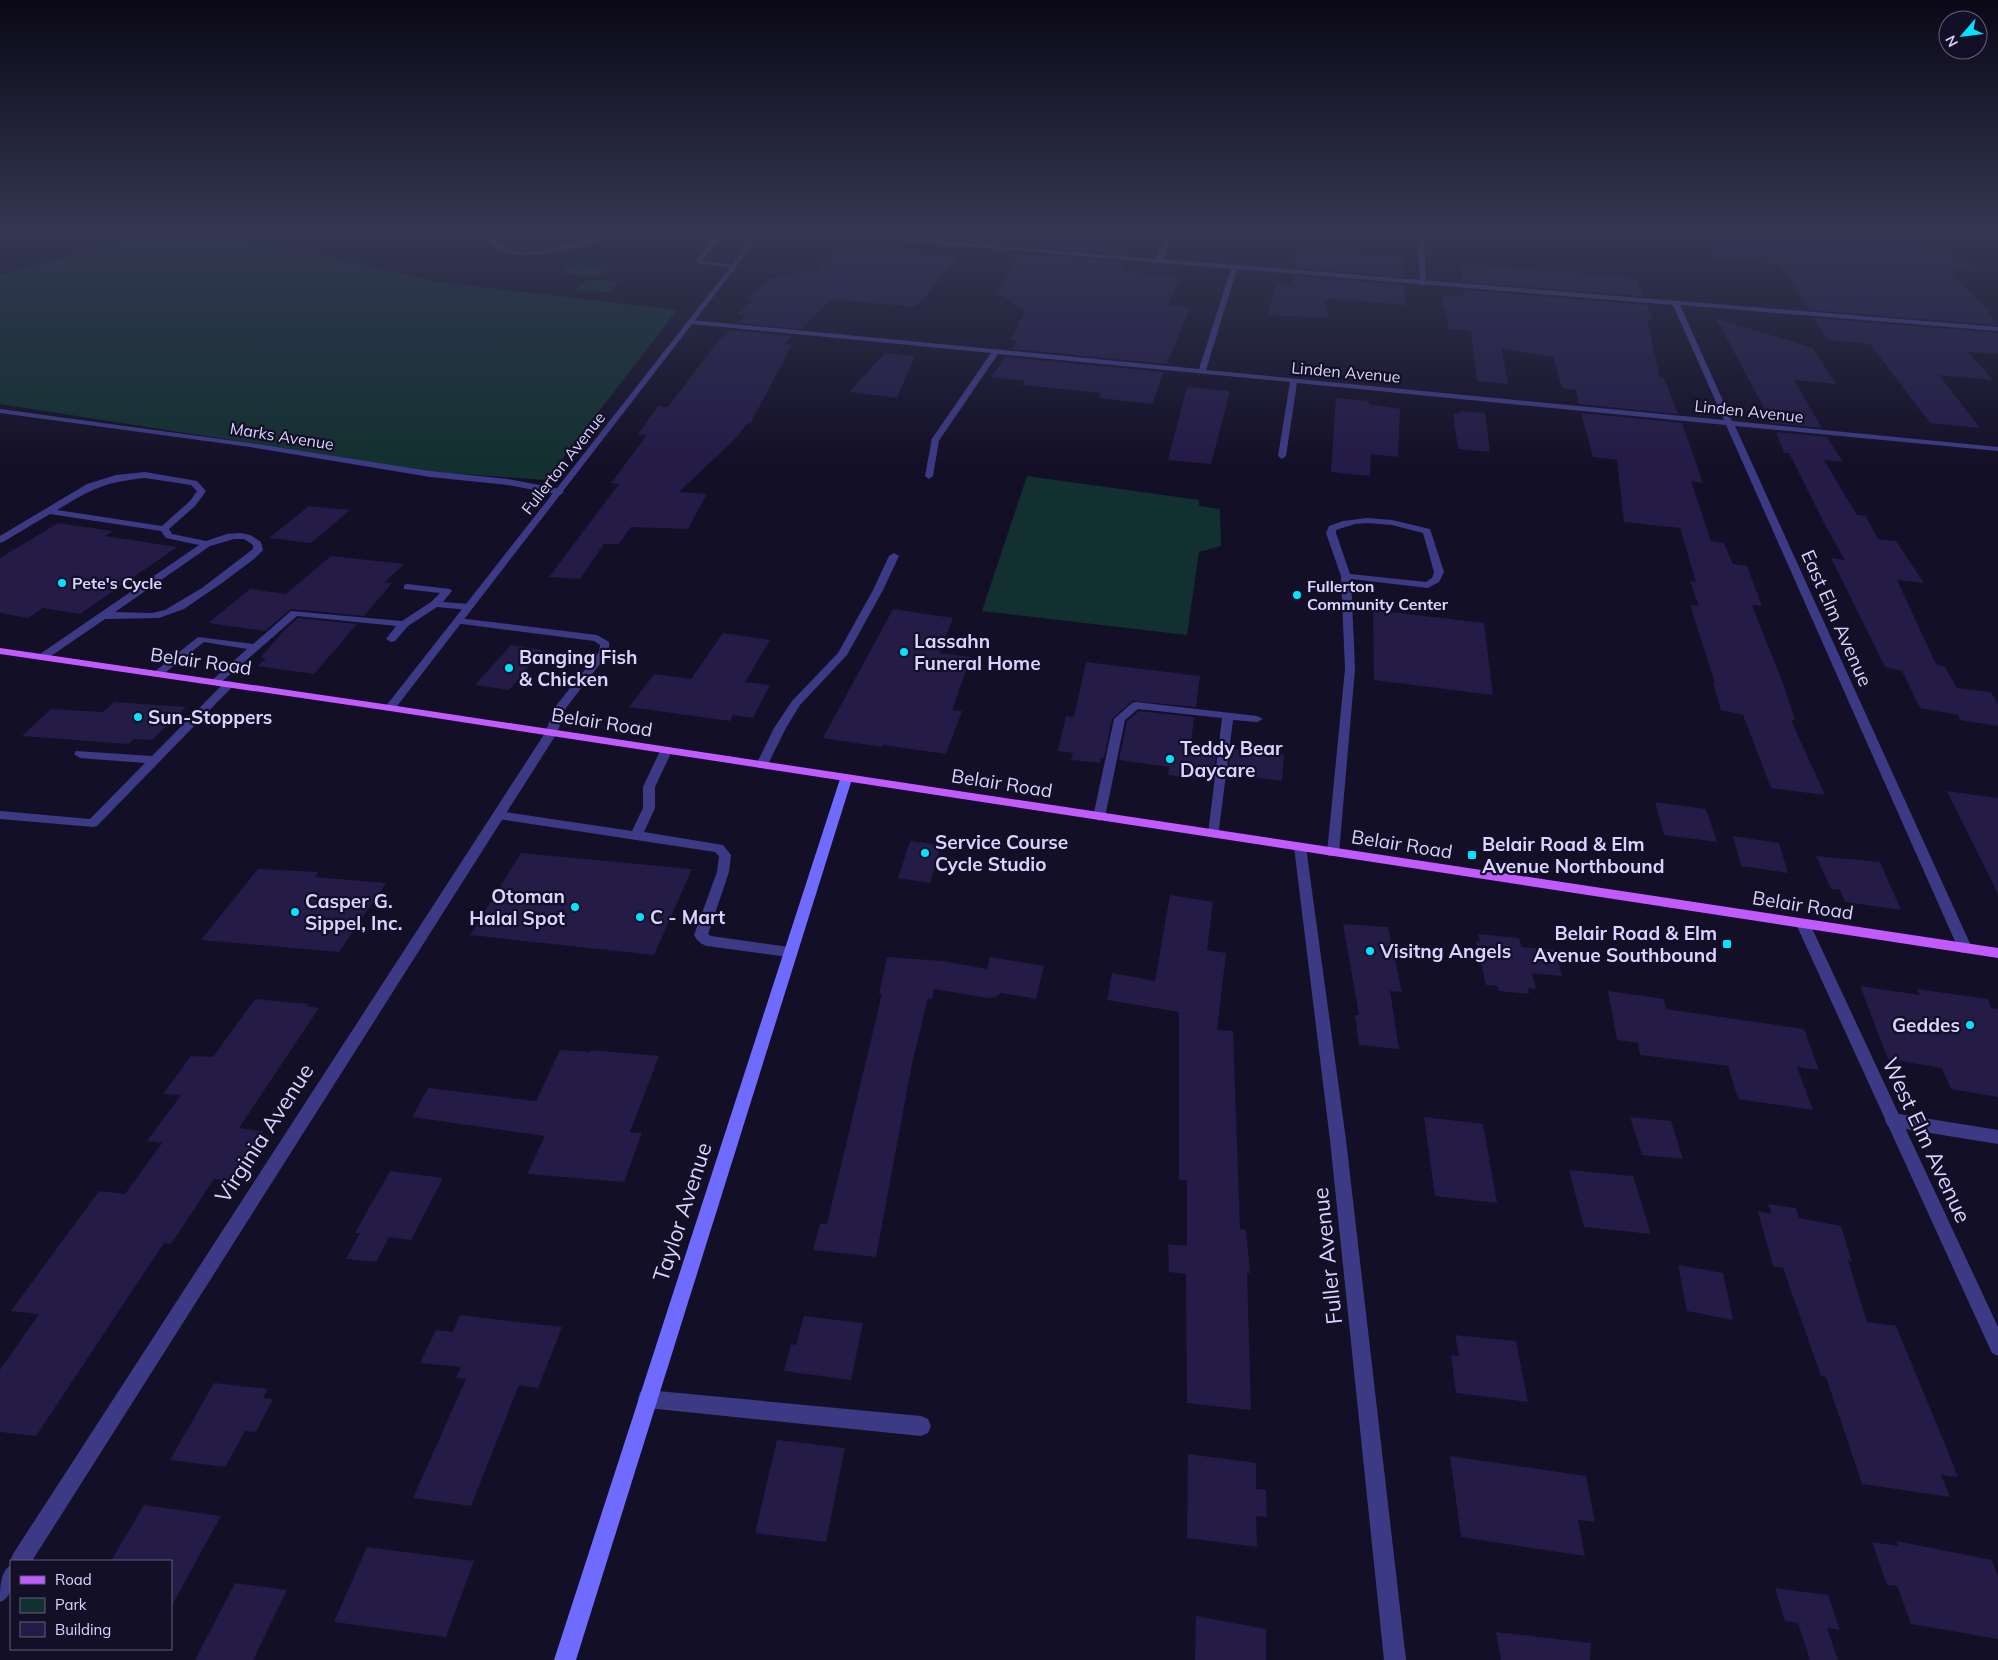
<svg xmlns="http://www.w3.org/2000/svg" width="1998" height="1660" viewBox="0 0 1998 1660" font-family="Mulish,sans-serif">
<rect width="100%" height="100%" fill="#130f26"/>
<g fill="#12302f">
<polygon points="147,234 245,234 264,243 438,282 677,310 546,480 435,472 0,404 0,275"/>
<polygon points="347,234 360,234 372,239 342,247 334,244 321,245 317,243 323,239"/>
<polygon points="573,265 609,268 597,277 560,273"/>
<polygon points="591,280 619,281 610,292 575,291 582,283"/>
<polygon points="1027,476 1199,500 1199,506 1220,509 1221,546 1199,552 1187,635 982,611"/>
</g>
<g fill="#241b47">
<polygon points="1033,234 1106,240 1109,234 1137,236 1128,255 1025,246"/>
<polygon points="1700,234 1916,235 1982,272 1948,270 1990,312 1987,312 1998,325 1809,310 1780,264 1716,260"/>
<polygon points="838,248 958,257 916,307 831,299 800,329 738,323 745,316 737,314 752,301 746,300 770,278 776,278 817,269"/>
<polygon points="1296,250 1403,257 1404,277 1294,268"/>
<polygon points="1021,253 1125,262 1122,272 1180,277 1168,305 1190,308 1167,364 1011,349 1017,341 1010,340 1026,311 1002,295 995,294"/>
<polygon points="1461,264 1636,278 1643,296 1462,282"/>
<polygon points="1293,276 1404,285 1405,305 1324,298 1329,318 1267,315 1277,283 1292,285"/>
<polygon points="1463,290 1647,305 1653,319 1647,319 1660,378 1664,378 1678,414 1579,404 1576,390 1562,388 1553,357 1502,349 1508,384 1477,381 1471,331 1449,329 1442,296 1464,297"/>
<polygon points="1716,318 1813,348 1836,384 1794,380 1822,428 1772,423"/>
<polygon points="1814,318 1998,333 1998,354 1968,352 1993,380 1939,375 1980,428 1930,423 1870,344 1828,340"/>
<polygon points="730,330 793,336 784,344 792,345 750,424 748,423 734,440 679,492 707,494 688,529 631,527 619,544 604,544 580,579 549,577 619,484 611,483 647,435 638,434 658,406 668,407 715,345"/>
<polygon points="885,353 915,356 897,398 849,392"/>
<polygon points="1006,357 1164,372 1152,404 1099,398 1100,393 1022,385 1025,381 991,377"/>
<polygon points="1187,387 1230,391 1211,464 1168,460"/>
<polygon points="1336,398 1369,401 1369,404 1400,409 1398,457 1371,454 1370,476 1331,472"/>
<polygon points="1460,411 1485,413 1490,452 1458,449 1453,413 1460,414"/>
<polygon points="1581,413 1682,423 1703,483 1691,481 1711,541 1724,543 1733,564 1747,566 1762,606 1752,605 1784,686 1795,720 1791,720 1825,795 1771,788 1743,715 1721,710 1713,683 1715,683 1690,605 1699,606 1690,581 1696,582 1680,528 1624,522 1617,460 1593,457"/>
<polygon points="1776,432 1827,437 1843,462 1824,460 1857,515 1866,516 1878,539 1896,541 1924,583 1897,580 1936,664 1945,667 1957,688 1991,692 1998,704 1998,726 1960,720 1958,715 1920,708 1902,671 1885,667 1831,558 1845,560 1825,525 1789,453 1784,453"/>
<polygon points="309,506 350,510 311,543 269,538"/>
<polygon points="58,523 113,531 105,536 177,547 80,614 43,608 28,618 0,613 0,558"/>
<polygon points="331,556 404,564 385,582 392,583 364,616 291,609 265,631 208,623 250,589 286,594"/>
<polygon points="893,609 953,618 939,653 971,657 952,710 962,711 946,754 883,745 882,747 823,738"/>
<polygon points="1373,610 1484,623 1493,695 1374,680"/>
<polygon points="298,618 357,624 314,674 257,666 266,659 261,657 282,633 281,633"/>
<polygon points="723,633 770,640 745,682 770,685 753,718 733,715 730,721 629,707 654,674 691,679"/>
<polygon points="511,645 543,650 509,690 475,685"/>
<polygon points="1086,662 1200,676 1196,707 1132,701 1112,719 1104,758 1101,758 1100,763 1071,760 1073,753 1058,751 1066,716 1074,717"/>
<polygon points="114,702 186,707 152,740 134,739 128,744 22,736 51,709 103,712"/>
<polygon points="1139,711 1194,717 1191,744 1217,747 1214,772 1200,770 1199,779 1168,775 1169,767 1119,760 1127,721"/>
<polygon points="1231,749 1284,755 1282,781 1228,774"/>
<polygon points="1947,791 1998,798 1998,894"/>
<polygon points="1655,802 1706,809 1717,842 1664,835"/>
<polygon points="1733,836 1779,843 1788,873 1741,866"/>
<polygon points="910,841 941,845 930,883 898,878"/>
<polygon points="521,853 692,869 654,955 470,935"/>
<polygon points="1816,856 1880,862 1901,910 1845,902 1840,890 1831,889"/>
<polygon points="258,869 318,872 315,877 386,883 339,952 201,940"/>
<polygon points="1170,895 1213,902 1207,950 1226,953 1217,1030 1233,1031 1240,1229 1246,1230 1250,1273 1247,1273 1251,1410 1187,1403 1186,1274 1169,1272 1168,1244 1187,1246 1187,1180 1179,1180 1179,1012 1107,1000 1112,973 1155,981"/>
<polygon points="1343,924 1388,927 1402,992 1390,991 1399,1049 1359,1045 1355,1015 1359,1015"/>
<polygon points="1478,934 1519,938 1522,947 1555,950 1562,976 1532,973 1536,989 1528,988 1529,994 1499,991 1497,986 1486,985 1476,941 1480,942"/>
<polygon points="887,957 942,961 987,969 990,957 1044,966 1036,999 1001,993 995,997 988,998 934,989 932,999 928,998 912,1064 876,1257 813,1250 820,1224 827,1224 882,994 879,994"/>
<polygon points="1860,986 1920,995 1917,989 1988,999 1991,1008 1998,1009 1998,1097 1951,1089 1942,1068 1888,1059"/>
<polygon points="1608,991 1664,999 1666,1009 1804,1029 1819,1070 1797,1067 1813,1110 1738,1099 1728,1066 1640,1055 1638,1043 1617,1040"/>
<polygon points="255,999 309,1004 307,1006 319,1008 239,1128 263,1131 231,1181 214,1179 171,1244 164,1243 36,1436 0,1432 0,1370 39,1314 11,1311 99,1191 125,1194 162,1143 147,1141 181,1095 163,1094 191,1056 213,1057"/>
<polygon points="560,1050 590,1052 591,1050 659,1056 630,1132 642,1133 624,1182 527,1174 545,1136 412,1117 428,1088 536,1101"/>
<polygon points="1424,1117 1483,1124 1497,1203 1435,1196"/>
<polygon points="1630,1117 1671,1121 1683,1159 1642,1155"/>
<polygon points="1569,1170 1633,1176 1651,1234 1584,1227"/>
<polygon points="390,1171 443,1178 411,1240 389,1237 376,1262 346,1259 360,1233 355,1233"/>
<polygon points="1768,1204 1796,1208 1799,1218 1841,1226 1852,1262 1848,1260 1867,1322 1896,1326 1942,1437 1958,1477 1941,1475 1950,1497 1862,1484 1826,1377 1821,1376 1783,1268 1773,1266 1758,1211 1772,1214"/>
<polygon points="1678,1265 1723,1273 1733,1320 1687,1311"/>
<polygon points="460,1315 562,1327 538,1388 519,1385 471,1506 413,1498 466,1379 456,1378 461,1367 420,1363 436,1330 453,1332"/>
<polygon points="804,1316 863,1323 851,1380 784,1371 791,1344 796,1345"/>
<polygon points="1455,1335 1516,1341 1528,1402 1456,1393 1451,1355 1459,1356"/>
<polygon points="214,1383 268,1389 263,1398 273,1399 256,1432 245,1431 225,1467 170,1460"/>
<polygon points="777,1440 845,1448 826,1542 755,1533"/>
<polygon points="1188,1454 1256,1463 1256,1489 1266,1490 1267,1517 1256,1516 1257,1547 1187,1538"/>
<polygon points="1450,1456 1586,1476 1595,1522 1578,1520 1585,1556 1461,1537"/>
<polygon points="144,1505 221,1516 171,1607 171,1561 111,1561"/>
<polygon points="1896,1541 1992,1560 1998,1576 1998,1639 1911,1624 1897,1586 1887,1585 1872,1542 1898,1546"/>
<polygon points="367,1547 474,1561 446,1637 334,1622"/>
<polygon points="235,1583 287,1590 253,1660 195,1660"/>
<polygon points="1775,1588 1828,1595 1840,1630 1827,1628 1838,1660 1810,1660 1798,1623 1785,1621"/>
<polygon points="1196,1616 1266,1629 1266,1660 1195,1660"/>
<polygon points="1496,1632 1591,1643 1590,1660 1501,1660"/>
</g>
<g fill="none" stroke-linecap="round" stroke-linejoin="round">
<g fill="#3d3a85" fill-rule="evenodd">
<path d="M494,234H500L494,240C528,271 576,234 613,234C591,248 524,262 499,250C495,248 491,244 488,240Z"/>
<polygon points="662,234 715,236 717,234 723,234 702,261 737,266 734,268 696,263 696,261 713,240 664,237"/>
<polygon points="1418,234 1424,234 1426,284 1423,286 1420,284"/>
<polygon points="0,409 250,443 430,471 508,479 560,489 564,492 560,495 508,485 430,477 250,447 0,413"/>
<polygon points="932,438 939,440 933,476 929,479 925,476"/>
<path d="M145,472L197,481L206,491L196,505L169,529L172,534L206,541L227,534L240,533L250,535L261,542L263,550L254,559L222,583L184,609L159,618L105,619L48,658H40L39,656L40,654L199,545L166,538L161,531L50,514L3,542L0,543V536L87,484L116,475ZM145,478L191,485L197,491L190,501L162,526L57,510C92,489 104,482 145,478ZM234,539H244L253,545V549L202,588L165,610L152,613L115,612L210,546Z"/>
<path d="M1367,518L1392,520L1430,529L1444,572L1439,582L1428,588L1351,579L1355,669L1339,853L1338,856H1328L1327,853L1345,669L1341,576L1326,533L1329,526L1343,521ZM1367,523L1392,525L1423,533L1434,572L1432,578L1426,582L1350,574L1336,533V530L1355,524Z"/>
<polygon points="894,553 899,556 883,590 847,655 800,705 786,728 766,768 758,768 756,765 774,728 792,701 838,653 873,590 889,556"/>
<polygon points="407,584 450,589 452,591 443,602 469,604 474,607 469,610 437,607 408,626 395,641 391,642 386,639 396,626 297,616 219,684 211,684 210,682 247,649 204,642 162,675 154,675 153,673 198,637 253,644 291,611 402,621 431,602 440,593 404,589 404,585"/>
<polygon points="458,618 597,635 609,642 609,652 566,708 557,733 551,737 545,733 555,707 599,652 600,645 594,641 454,623 453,621"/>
<polygon points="229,681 233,682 234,684 233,686 97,826 93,827 0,819 0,811 90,819 145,763 80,758 74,754 76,751 152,756 225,682"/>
<polygon points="1136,702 1257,716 1263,719 1257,722 1233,720 1218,837 1214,838 1208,834 1222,718 1138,709 1125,720 1105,817 1099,821 1093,817 1114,719 1132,703"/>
<path d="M666,747L672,751L655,787V808L644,832L723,845L731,855L729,872L708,934L711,936L789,947L794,948L796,952L794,956L789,957L707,946C701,944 697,941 694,935L717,872L719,856L715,852L498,819L492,815L498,811L632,831L643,808V787L660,751Z"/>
<polygon points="1893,1113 1998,1130 1998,1144 1893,1127 1887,1125 1885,1120 1887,1115"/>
<polygon points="647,1390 921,1416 928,1419 931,1426 928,1433 921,1436 647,1408 640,1406 638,1399 640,1392"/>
</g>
<g fill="#3d3a85" fill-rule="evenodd">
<polygon points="0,234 10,234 0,238"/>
<path d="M824,234H850L1156,259L1167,234H1173L1162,259L1998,327V331L1680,305L1732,421L1998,447V451L1735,426L1972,948L1970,952L1965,953L1960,952L1958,948L1726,425L1297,383L1286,456L1282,459L1278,456L1290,382L998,354L938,442H935L931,440L991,353L691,324L688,322L691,320L1199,369L1231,269ZM1237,269L1673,305L1724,420L1206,370Z"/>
<polygon points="1670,234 1676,234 1673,239 1668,238"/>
<path d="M551,729L557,733L32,1561H11C11,1577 16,1596 0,1602C0,1588 0,1571 11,1565L10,1561L13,1554L545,733Z"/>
<polygon points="1300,843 1306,847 1346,1140 1406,1660 1384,1660 1330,1140 1294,847"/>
<polygon points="1803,919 1808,920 1810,924 1998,1327 1998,1356 1992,1353 1796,924 1798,920"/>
</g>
<polygon fill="#3d3a85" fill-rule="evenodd" points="753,234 759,234 736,267 394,710 386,710 384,708 386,706 732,265"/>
<polygon fill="#6f6bff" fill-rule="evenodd" points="846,775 852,779 576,1660 554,1660 840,779"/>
<polygon fill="#c25bff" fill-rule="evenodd" points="0,648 390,705 1998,948 1998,958 390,711 0,654"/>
</g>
<linearGradient id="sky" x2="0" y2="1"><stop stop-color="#0a0815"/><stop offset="0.5" stop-color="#333752"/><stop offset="1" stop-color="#333752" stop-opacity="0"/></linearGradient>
<rect width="1998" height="466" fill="url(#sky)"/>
<g fill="#00e5ff" stroke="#130f26" stroke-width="2">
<circle cx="62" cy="583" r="5"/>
<circle cx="1297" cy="595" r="5"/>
<circle cx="904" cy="652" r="5"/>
<circle cx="509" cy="668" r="5"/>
<circle cx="138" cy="717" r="5"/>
<circle cx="1170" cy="759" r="5"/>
<circle cx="925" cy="853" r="5"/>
<rect x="1467" y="850" width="10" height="10" rx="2.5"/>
<circle cx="575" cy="907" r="5"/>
<circle cx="295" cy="912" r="5"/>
<circle cx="640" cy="917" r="5"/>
<rect x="1722" y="939" width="10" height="10" rx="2.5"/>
<circle cx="1370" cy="951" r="5"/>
<circle cx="1970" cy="1025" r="5"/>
</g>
<g text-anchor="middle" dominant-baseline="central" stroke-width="4.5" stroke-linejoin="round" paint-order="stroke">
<g font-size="16" fill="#d9d4ff" stroke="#130f26">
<text transform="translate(1346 372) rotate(5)">Linden Avenue</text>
<text transform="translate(1749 411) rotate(6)">Linden Avenue</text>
<text transform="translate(282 436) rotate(9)">Marks Avenue</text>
<text transform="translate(563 463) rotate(-52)">Fullerton Avenue</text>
</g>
<g font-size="16" font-weight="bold" fill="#d9d4ff" stroke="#130f26" text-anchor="start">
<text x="72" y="583">Pete's Cycle</text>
<text x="1307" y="586">Fullerton<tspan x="1307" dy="18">Community Center</tspan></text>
</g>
<g font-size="19" fill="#d9d4ff" stroke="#130f26">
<text transform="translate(1837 618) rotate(66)">East Elm Avenue</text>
<text transform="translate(201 661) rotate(8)">Belair Road</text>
<text transform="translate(602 722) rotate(9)">Belair Road</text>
<text transform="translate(1002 783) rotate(9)">Belair Road</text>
<text transform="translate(1402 844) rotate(9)">Belair Road</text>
<text transform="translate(1803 905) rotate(9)">Belair Road</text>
</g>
<g font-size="19" font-weight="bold" fill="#d9d4ff" stroke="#130f26" text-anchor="start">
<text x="914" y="641">Lassahn<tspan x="914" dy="22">Funeral Home</tspan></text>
<text x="519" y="657">Banging Fish<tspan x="519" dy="22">&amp; Chicken</tspan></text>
<text x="148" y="717">Sun-Stoppers</text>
<text x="1180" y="748">Teddy Bear<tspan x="1180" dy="22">Daycare</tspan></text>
<text x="935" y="842">Service Course<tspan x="935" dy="22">Cycle Studio</tspan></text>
<text x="1482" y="844">Belair Road &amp; Elm<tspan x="1482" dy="22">Avenue Northbound</tspan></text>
<text x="565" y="896" text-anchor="end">Otoman<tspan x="565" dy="22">Halal Spot</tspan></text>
<text x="305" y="901">Casper G.<tspan x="305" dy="22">Sippel, Inc.</tspan></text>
<text x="650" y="917">C - Mart</text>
<text x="1717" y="933" text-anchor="end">Belair Road &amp; Elm<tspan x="1717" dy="22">Avenue Southbound</tspan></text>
<text x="1380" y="951">Visitng Angels</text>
<text x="1960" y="1025" text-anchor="end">Geddes</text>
</g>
<g font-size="22" fill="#d9d4ff" stroke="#130f26">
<text transform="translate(264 1133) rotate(-57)">Virginia Avenue</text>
<text transform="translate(1927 1140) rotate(65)">West Elm Avenue</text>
<text transform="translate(682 1212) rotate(-72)">Taylor Avenue</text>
<text transform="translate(1327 1256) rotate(-96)">Fuller Avenue</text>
</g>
</g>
<rect x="10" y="1560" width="162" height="90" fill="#130f26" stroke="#625e7d"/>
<rect x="20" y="1576" width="25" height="8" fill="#c25bff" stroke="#625e7d"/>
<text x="55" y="1585" font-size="15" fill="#d9d4ff">Road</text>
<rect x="20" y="1598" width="25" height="15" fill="#12302f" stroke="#625e7d"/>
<text x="55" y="1610" font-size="15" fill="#d9d4ff">Park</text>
<rect x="20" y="1622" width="25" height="15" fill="#241b47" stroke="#625e7d"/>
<text x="55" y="1635" font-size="15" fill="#d9d4ff">Building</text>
<g transform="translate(1963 35) rotate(242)"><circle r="24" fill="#130f26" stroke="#625e7d"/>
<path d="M0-4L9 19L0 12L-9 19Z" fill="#00e5ff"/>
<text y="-8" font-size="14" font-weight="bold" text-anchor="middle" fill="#d9d4ff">N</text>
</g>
</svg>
